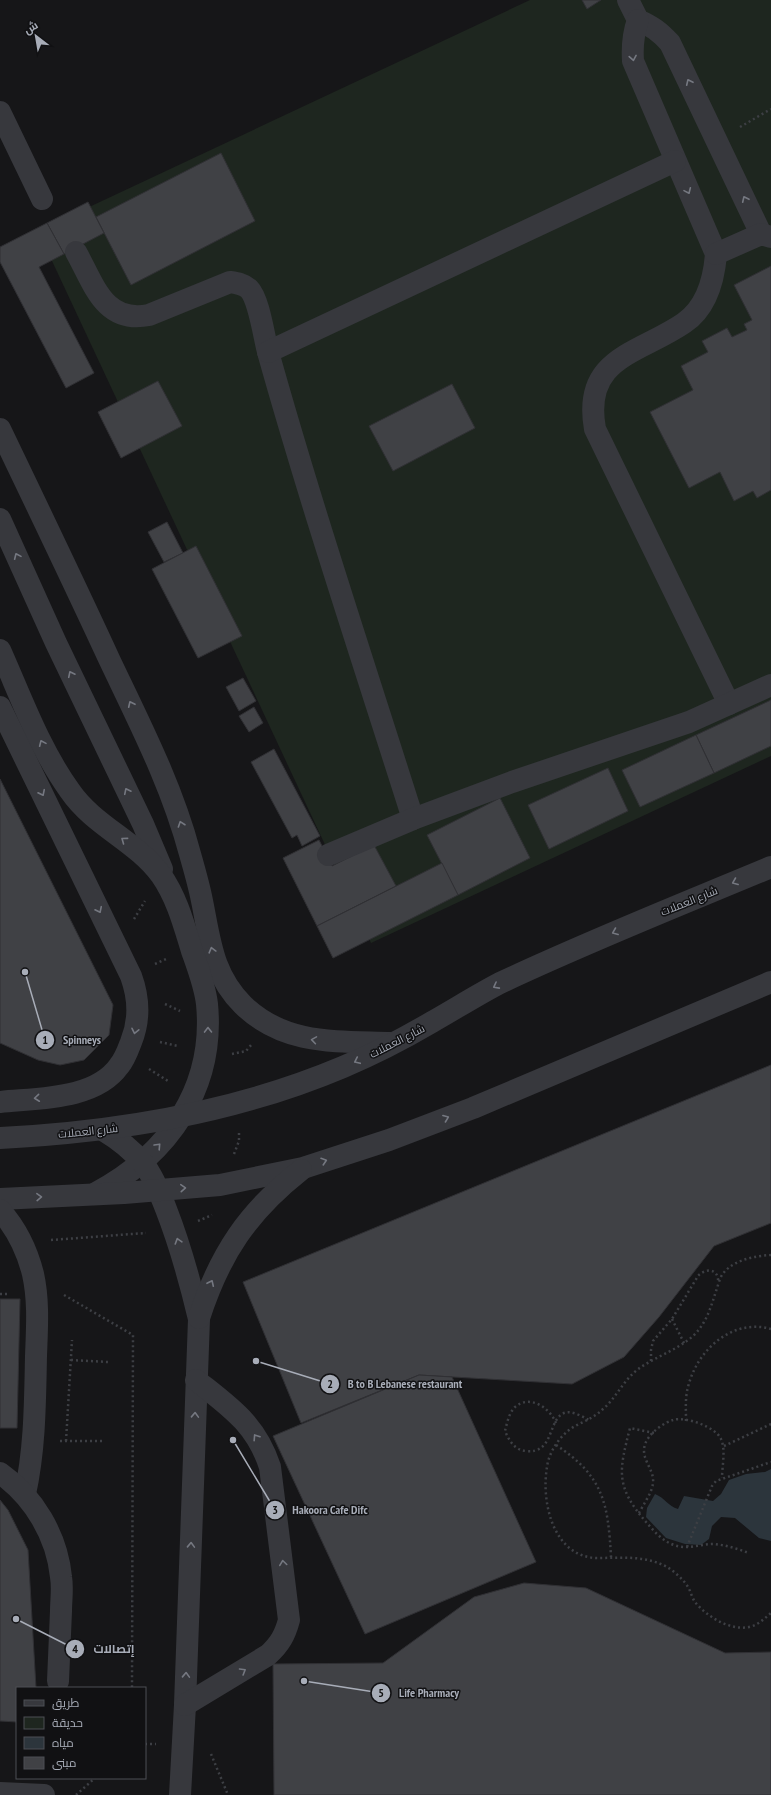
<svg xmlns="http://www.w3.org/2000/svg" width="771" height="1795" viewBox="0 0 771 1795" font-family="'PT Sans Narrow',Cairo,sans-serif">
<rect width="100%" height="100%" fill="#161618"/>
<polygon fill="#1e261f" points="530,0 771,0 771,756 371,943 38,231"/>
<path fill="#2c353c" d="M771,1469V1541L759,1538L735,1518L721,1517L712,1526L709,1539L701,1545L685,1544L666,1538L646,1517L647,1508L655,1494C665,1498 668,1506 678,1509L684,1496L713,1501L721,1494L729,1480L746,1474L765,1472Z"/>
<g fill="#404145" stroke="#303034">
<polygon points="582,0 601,0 587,9"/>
<polygon points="221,153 255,221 131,285 96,217"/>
<polygon points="88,202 104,233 64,254 47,223"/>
<polygon points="47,223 64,254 39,267 94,373 66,388 0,262 0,247"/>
<polygon points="771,266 771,490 757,498 753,491 734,501 720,472 689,488 650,412 693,390 681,366 708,352 702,341 727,328 732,337 747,330 744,324 752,320 734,285"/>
<polygon points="158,381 182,426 121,458 98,412"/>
<polygon points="452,384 475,428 393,471 369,426"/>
<polygon points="167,522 183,553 164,562 148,532"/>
<polygon points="196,546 242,636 198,658 152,569"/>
<polygon points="243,678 256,701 239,711 226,687"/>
<polygon points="771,700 771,746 714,773 696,735"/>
<polygon points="254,707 263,723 249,732 239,716"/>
<polygon points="696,735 714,773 640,807 622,770"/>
<polygon points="274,749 320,836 302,846 297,835 292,838 251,762"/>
<polygon points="608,768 628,811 549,849 528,805"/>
<polygon points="0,779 113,1005 109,1035 84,1060 60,1065 38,1060 0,1043"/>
<polygon points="500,798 530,858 458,895 427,835"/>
<polygon points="319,840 332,866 374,845 396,886 317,926 283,858"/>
<polygon points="442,863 458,895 333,958 317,926"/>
<polygon points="771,1065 771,1223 714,1246 659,1317 624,1357 572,1384 419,1375 301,1423 243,1282"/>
<polygon points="0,1299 20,1299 17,1428 0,1428"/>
<polygon points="419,1375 452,1377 536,1562 365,1634 273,1436"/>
<polygon points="0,1500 8,1510 28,1550 36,1688 17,1688 17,1722 0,1721"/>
<polygon points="524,1583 586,1588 725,1653 771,1652 771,1795 274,1795 273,1664 383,1663 474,1597"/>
</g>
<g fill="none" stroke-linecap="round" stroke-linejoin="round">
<g stroke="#3d3f44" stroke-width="2.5" stroke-dasharray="2 3" stroke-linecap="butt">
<polyline points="740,127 771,109"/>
<polyline points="134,919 145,901"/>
<polyline points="155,964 166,959"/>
<polyline points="165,1004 180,1011"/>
<polyline points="160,1042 178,1046"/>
<polyline points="232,1054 246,1051 252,1044"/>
<polyline points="149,1069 168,1081"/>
<polyline points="234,1154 239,1141 239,1130"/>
<polyline points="198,1221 212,1215"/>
<polyline points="51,1240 146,1233"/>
<path d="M771,1255C754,1256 732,1260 722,1275C719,1280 718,1286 716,1291C711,1307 706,1324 693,1336C676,1351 654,1357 637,1370C623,1381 616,1398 603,1409C595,1417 585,1421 575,1426C561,1434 549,1451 547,1467C541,1502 553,1557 597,1558C621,1558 645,1555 667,1567C675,1572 683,1579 688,1587C691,1592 692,1598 695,1602C706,1616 730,1631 749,1627C758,1625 764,1619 771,1613"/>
<polyline points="0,1294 9,1294"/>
<polyline points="64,1295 133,1335 132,1688"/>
<polyline points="672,1319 684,1343"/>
<polyline points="71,1360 108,1362"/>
<path d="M651,1361V1350L653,1341L672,1319L698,1276C705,1268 719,1268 718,1282"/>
<path d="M686,1421C686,1409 685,1398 688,1387C697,1350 732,1318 771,1329"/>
<path d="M556,1423C550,1408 530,1394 515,1407C509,1413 507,1423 505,1431C509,1440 514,1450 526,1451C553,1454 548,1423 562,1414C570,1409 581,1416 589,1420"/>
<path d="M654,1433L630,1428C619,1471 615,1486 646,1522C654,1531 662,1541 674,1545C687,1550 700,1544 714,1544C726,1545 738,1549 749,1553"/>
<polyline points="60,1441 103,1441"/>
<polyline points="66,1441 72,1340"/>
<path d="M556,1445C603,1476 608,1502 611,1557"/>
<polyline points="724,1446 771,1424"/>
<path d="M639,1513C643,1505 652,1493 653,1483C655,1467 635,1456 649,1437C653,1431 665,1422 673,1420C685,1416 716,1427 721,1439C726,1450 722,1466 722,1478"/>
<polyline points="687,1547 712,1486 716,1481 771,1462"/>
<polyline points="145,1744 156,1744"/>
<polyline points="211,1754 228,1795"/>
<polyline points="76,1795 95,1778"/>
</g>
<g stroke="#37383d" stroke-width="22">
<path d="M628,0L638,20C652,26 660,32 670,43L761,234"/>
<path d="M638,20C633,34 632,46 633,61L716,254C714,279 706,308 684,323C639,354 582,357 595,429L729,704"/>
<polyline points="0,112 42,199"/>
<path d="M76,252C94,284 104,324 149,315L230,282C237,283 244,284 249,289C259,299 264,337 268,352C312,509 364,664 413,819"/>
<polyline points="716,254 761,234 771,237"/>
<polyline points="268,352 675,161"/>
<path d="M0,429C37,506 74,583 110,661C140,724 172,786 190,854C194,868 198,882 201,896C210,938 211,973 243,1005C285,1046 338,1041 392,1043"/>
<polyline points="0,519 56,643 143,824 162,869"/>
<path d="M0,650C21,697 39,748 70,791C94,826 136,841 161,875C177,898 184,925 192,951C198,968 205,986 207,1004C215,1088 169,1154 96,1193"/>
<path d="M0,707L131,976C139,998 140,1020 131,1042C128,1050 125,1059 119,1066C95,1100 37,1098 0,1102"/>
<polyline points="328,855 413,819 512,782 689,722 771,685"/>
<path d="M103,1130C118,1139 131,1149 143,1163C153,1176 160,1193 166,1209C180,1245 190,1281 199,1319L185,1705L180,1795"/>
<path d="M0,1138C118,1132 234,1113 343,1067C374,1054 403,1039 432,1022C455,1009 477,995 500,983C589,941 680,905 771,867"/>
<polyline points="0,1199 124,1193 220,1185 303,1168 389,1140 473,1108 771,982"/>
<path d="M0,1210C16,1228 27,1250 33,1274C39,1301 37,1328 36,1356C35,1403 35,1448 25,1494"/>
<path d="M199,1318C220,1253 248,1212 301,1170"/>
<path d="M0,1473C34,1497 57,1536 61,1577C63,1588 61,1600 61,1611C60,1635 59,1658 58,1681"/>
<path d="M185,1705L268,1655C280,1644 285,1635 289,1620L270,1467C256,1424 230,1407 196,1380"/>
<polyline points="0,1793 44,1795"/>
</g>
</g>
<defs><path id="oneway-chevron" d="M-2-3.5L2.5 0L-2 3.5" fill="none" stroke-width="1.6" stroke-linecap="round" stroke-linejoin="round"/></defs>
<g stroke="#757881">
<use href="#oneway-chevron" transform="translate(633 58) rotate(80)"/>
<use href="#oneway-chevron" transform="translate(689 82) rotate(-115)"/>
<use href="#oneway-chevron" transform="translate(688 191) rotate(66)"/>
<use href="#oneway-chevron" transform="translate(745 199) rotate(-115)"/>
<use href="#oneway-chevron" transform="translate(17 556) rotate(-114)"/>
<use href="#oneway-chevron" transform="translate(71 674) rotate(-116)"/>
<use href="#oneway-chevron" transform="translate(131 704) rotate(-115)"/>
<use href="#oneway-chevron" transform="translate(42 743) rotate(-114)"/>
<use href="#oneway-chevron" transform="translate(127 791) rotate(-116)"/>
<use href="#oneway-chevron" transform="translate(42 793) rotate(64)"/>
<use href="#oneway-chevron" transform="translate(181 824) rotate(-109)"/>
<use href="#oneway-chevron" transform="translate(124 840) rotate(-144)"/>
<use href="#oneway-chevron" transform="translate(735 882) rotate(158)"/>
<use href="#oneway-chevron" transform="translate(99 910) rotate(64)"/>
<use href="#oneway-chevron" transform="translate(615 932) rotate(158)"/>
<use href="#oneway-chevron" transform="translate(212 950) rotate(-105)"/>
<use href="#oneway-chevron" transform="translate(496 986) rotate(152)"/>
<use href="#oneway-chevron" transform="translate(208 1030) rotate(-91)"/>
<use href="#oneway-chevron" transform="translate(135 1031) rotate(102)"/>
<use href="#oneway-chevron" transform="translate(314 1040) rotate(-171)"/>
<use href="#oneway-chevron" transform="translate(357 1061) rotate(155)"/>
<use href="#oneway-chevron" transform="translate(37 1098) rotate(174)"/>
<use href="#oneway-chevron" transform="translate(446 1118) rotate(-21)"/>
<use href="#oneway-chevron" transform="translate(158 1146) rotate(-47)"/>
<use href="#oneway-chevron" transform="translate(324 1161) rotate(-18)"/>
<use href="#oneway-chevron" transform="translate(183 1188) rotate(-4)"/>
<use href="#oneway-chevron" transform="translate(39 1197) rotate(-2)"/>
<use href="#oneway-chevron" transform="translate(178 1241) rotate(-107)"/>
<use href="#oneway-chevron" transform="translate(211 1283) rotate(-65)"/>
<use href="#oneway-chevron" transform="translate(195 1415) rotate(-88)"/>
<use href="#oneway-chevron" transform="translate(256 1437) rotate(-123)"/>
<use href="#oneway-chevron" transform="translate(191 1545) rotate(-88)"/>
<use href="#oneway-chevron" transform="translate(283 1563) rotate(-98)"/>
<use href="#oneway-chevron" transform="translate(243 1671) rotate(-31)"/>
<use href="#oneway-chevron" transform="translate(186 1675) rotate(-88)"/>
</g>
<g text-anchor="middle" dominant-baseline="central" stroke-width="3" stroke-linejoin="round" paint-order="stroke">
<g font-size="11" fill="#a8adb8" stroke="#111113">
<text transform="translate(689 901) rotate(-22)">شارع العملات</text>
<text transform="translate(397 1041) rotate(-27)">شارع العملات</text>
<text transform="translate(88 1131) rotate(-6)">شارع العملات</text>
</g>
</g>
<path fill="none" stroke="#a8adb8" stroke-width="1.5" d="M25 972L45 1040M256 1361L330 1384M233 1440L275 1510M16 1619L75 1649M304 1681L381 1693"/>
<g fill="#a8adb8" stroke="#111113" stroke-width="1.5">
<circle cx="25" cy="972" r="4"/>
<circle cx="256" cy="1361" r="4"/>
<circle cx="233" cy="1440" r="4"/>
<circle cx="16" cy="1619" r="4"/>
<circle cx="304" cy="1681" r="4"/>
<circle cx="45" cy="1040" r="10"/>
<circle cx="330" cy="1384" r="10"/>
<circle cx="275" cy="1510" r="10"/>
<circle cx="75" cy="1649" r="10"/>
<circle cx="381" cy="1693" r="10"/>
</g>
<g font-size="12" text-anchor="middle" font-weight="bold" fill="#111">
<text x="45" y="1044">1</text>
<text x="330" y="1388">2</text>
<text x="275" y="1514">3</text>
<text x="75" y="1653">4</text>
<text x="381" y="1697">5</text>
</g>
<g font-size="12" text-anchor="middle" font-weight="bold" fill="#a8adb8" stroke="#111113" stroke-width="3" stroke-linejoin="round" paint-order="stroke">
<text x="82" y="1044">Spinneys</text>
<text x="405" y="1388">B to B Lebanese restaurant</text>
<text x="330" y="1514">Hakoora Cafe Difc</text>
<text x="114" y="1653">إتصالات</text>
<text x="429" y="1697">Life Pharmacy</text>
</g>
<rect x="16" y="1687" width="130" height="92" fill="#111113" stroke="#4d4f55"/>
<rect x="24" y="1700" width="20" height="6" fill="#37383d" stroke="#4d4f55"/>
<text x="52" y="1707" font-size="12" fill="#a8adb8">طريق</text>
<rect x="24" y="1717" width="20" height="12" fill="#1e261f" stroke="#4d4f55"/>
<text x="52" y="1727" font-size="12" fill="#a8adb8">حديقة</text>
<rect x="24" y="1737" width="20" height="12" fill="#2c353c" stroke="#4d4f55"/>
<text x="52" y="1747" font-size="12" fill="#a8adb8">مياه</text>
<rect x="24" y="1757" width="20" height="12" fill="#404145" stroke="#4d4f55"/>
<text x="52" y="1767" font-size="12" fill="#a8adb8">مبنى</text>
<g transform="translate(36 36) rotate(329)" stroke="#111113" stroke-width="3" paint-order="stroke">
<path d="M0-3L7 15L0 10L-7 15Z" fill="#a8adb8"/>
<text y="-6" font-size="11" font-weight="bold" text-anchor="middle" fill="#a8adb8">ش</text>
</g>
</svg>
